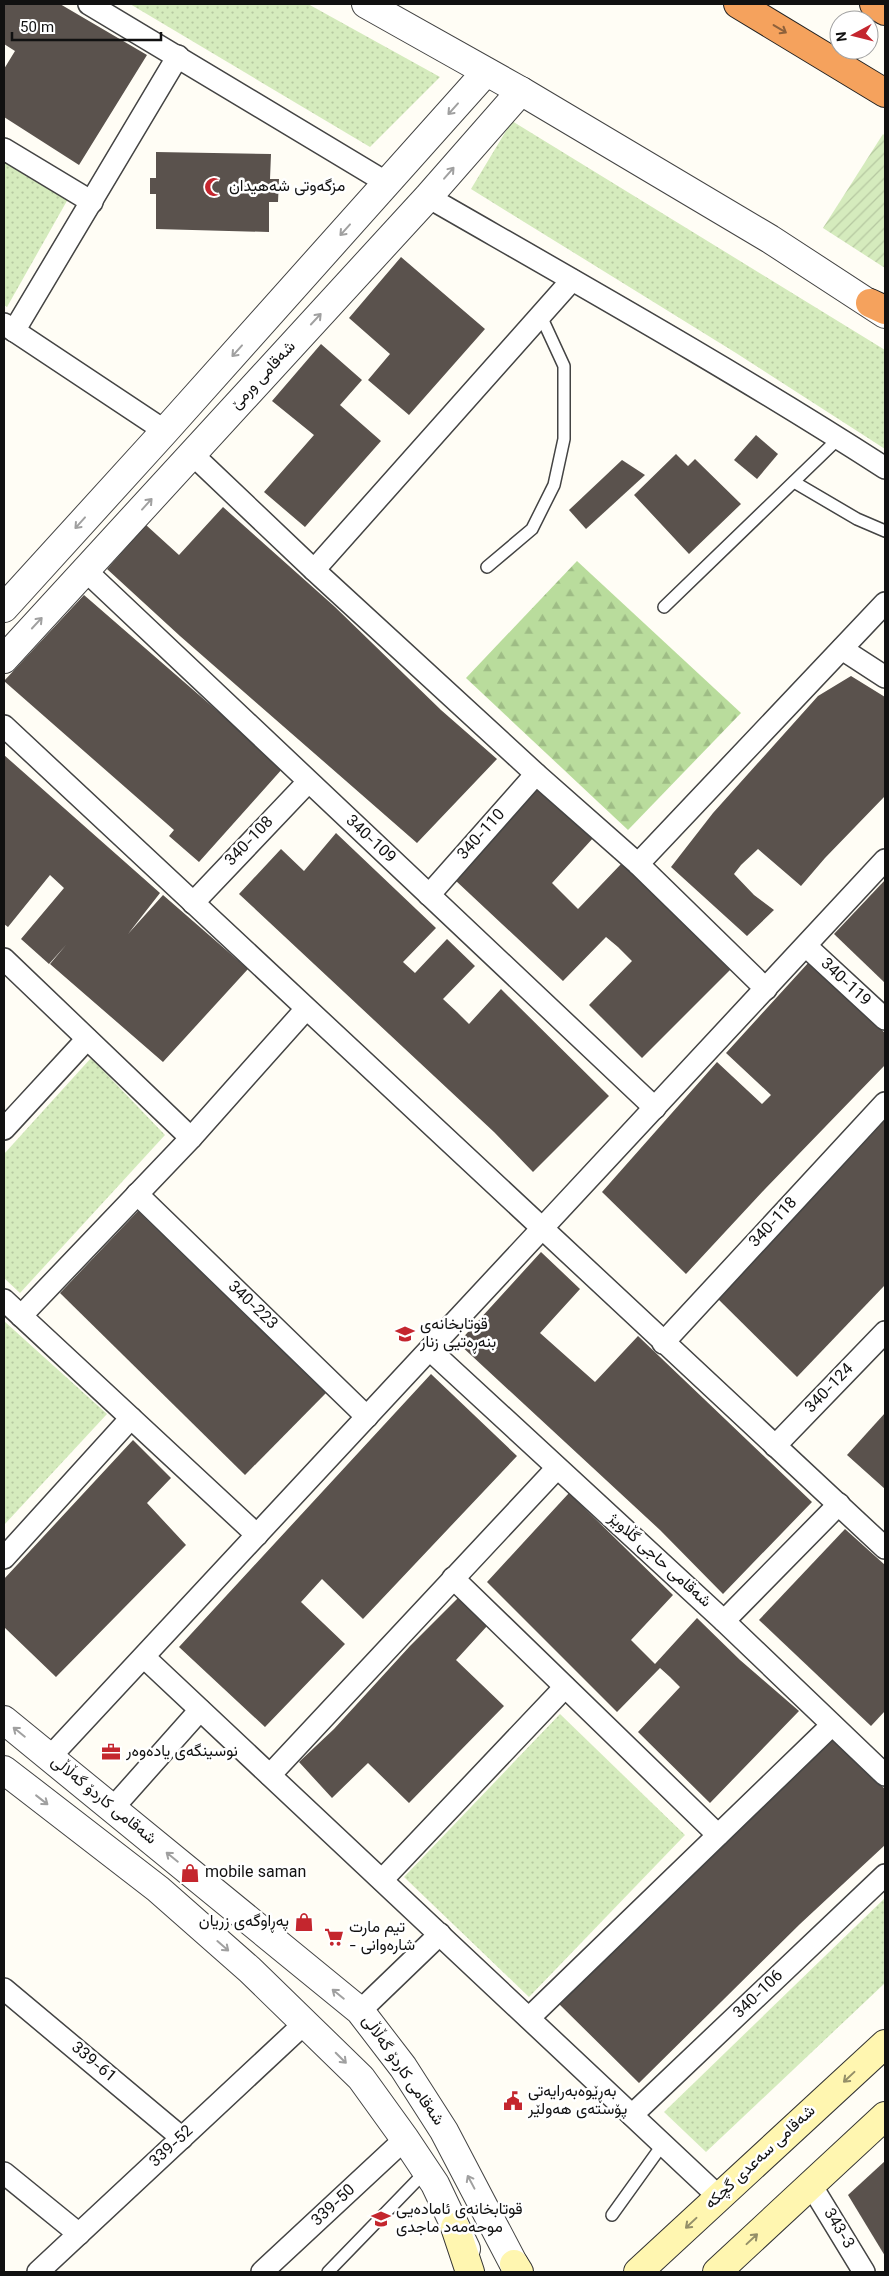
<svg xmlns="http://www.w3.org/2000/svg" width="889" height="2276" viewBox="0 0 889 2276" font-family="Georgia,Vazirmatn,serif">
<defs>
<pattern id="forest-firs" width="22" height="20" patternUnits="userSpaceOnUse" patternTransform="scale(1.25)"><rect width="22" height="20" fill="#b9dc9c"/><path d="M5 1l3.5 6h-7zM16 11l3.5 6h-7z" fill="#9ebc85"/></pattern>
<pattern id="park-dots" width="8" height="8" patternUnits="userSpaceOnUse" patternTransform="scale(1.25)"><rect width="8" height="8" fill="#d5ebbd"/><path d="M2 2h.1M6 6h.1" fill="none" stroke="#b6c8a1" stroke-width="1.8" stroke-linecap="round"/></pattern>
<pattern id="garden-furrows" width="10" height="10" patternUnits="userSpaceOnUse" patternTransform="scale(1.25)"><rect width="10" height="10" fill="#d5ebbd"/><path d="M-1 1l2-2M0 10L10 0M9 11l2-2" fill="none" stroke="#b6c8a1"/></pattern>
</defs>
<rect width="100%" height="100%" fill="#fffdf5"/>
<polygon fill="url(#forest-firs)" points="577,561 741,713 628,830 466,678"/>
<g fill="url(#park-dots)">
<polygon points="130,4 308,4 440,77 370,147"/>
<polygon points="512,121 885,350 885,449 736,353 471,189"/>
<polygon points="4,158 68,199 7,307 4,305"/>
<polygon points="91,1058 165,1135 20,1293 4,1278 4,1154"/>
<polygon points="4,1321 107,1414 4,1525"/>
<polygon points="560,1714 685,1835 529,1997 404,1877"/>
<polygon points="885,1898 885,1983 706,2152 664,2112"/>
</g>
<polygon fill="url(#garden-furrows)" points="883,134 885,136 885,268 823,228"/>
<g fill="#5a524d">
<polygon points="4,4 60,4 147,55 79,165 4,117 4,69 15,51 4,44"/>
<polygon points="156,152 271,154 270,179 279,179 278,202 269,202 269,232 156,229 156,194 150,194 150,178 156,178"/>
<polygon points="401,257 485,329 409,415 368,380 390,354 349,318"/>
<polygon points="321,344 362,380 340,405 381,441 305,527 264,492 314,435 272,401"/>
<polygon points="756,435 778,454 757,479 734,460"/>
<polygon points="676,454 688,466 695,459 741,504 689,554 634,495"/>
<polygon points="622,460 645,475 586,529 569,510"/>
<polygon points="223,507 335,607 441,710 497,759 417,843 180,636 107,569 146,525 179,555"/>
<polygon points="84,595 283,768 199,862 169,836 174,830 4,681"/>
<polygon points="851,676 885,697 885,796 825,858 801,886 758,849 741,865 734,874 754,895 774,910 747,936 671,867 713,813 818,696"/>
<polygon points="4,755 160,893 128,934 163,895 248,969 163,1062 50,964 66,945 49,964 21,939 64,888 50,875 8,927 4,924"/>
<polygon points="538,786 594,837 552,883 578,909 622,863 730,970 642,1058 589,1005 632,961 618,947 606,937 563,981 455,880"/>
<polygon points="336,833 436,928 403,962 415,973 447,939 475,966 443,999 457,1012 469,1024 501,989 609,1096 533,1172 494,1132 239,894 281,849 304,871"/>
<polygon points="885,880 885,983 834,934"/>
<polygon points="809,962 885,1033 885,1065 765,1189 686,1274 602,1192 717,1062 762,1104 771,1095 726,1053"/>
<polygon points="885,1111 885,1285 797,1377 714,1295"/>
<polygon points="138,1211 326,1393 245,1475 60,1293"/>
<polygon points="541,1252 580,1289 540,1333 595,1382 638,1336 812,1502 723,1594 660,1530 458,1343"/>
<polygon points="431,1374 517,1456 363,1619 322,1579 301,1602 345,1644 265,1727 179,1647"/>
<polygon points="885,1413 885,1489 847,1455"/>
<polygon points="133,1440 171,1478 147,1503 186,1545 56,1677 4,1627 4,1579"/>
<polygon points="569,1493 673,1595 631,1640 655,1664 697,1618 740,1660 799,1711 710,1803 638,1732 680,1687 670,1677 660,1668 617,1712 487,1582"/>
<polygon points="845,1529 885,1565 885,1711 871,1726 759,1620"/>
<polygon points="458,1598 488,1625 456,1660 504,1706 409,1803 368,1763 332,1798 299,1762 334,1729 410,1646"/>
<polygon points="830,1735 885,1789 885,1845 800,1924 639,2083 556,2001"/>
<polygon points="885,2161 885,2256 848,2195"/>
</g>
<g fill="none" stroke-linecap="round" stroke-linejoin="round">
<g stroke="#444" stroke-width="14">
<g id="service">
<polyline points="794,482 857,519 885,531"/>
<polyline points="487,567 532,529 554,485 564,439 564,366 540,314"/>
<polyline points="664,607 839,438"/>
<polyline points="612,2215 663,2144"/>
<polyline points="328,2272 426,2171"/>
</g>
</g>
<g stroke="#444" stroke-width="24">
<g id="minor">
<polyline points="89,4 387,183"/>
<polyline points="4,149 92,202"/>
<path d="M428,197C581,285 736,372 885,468"/>
<polyline points="4,324 165,431"/>
<polyline points="14,331 178,56"/>
<polyline points="192,454 314,570 536,774 638,864 766,989"/>
<polyline points="85,570 655,1108"/>
<polyline points="314,570 572,280"/>
<polyline points="842,649 885,677"/>
<polyline points="4,726 885,1548"/>
<polyline points="638,864 885,603"/>
<polyline points="429,895 536,774"/>
<polyline points="193,903 308,782"/>
<polyline points="806,946 885,1019"/>
<polyline points="4,959 191,1138"/>
<polyline points="4,1129 87,1039"/>
<polyline points="137,1194 367,1417"/>
<polyline points="4,1300 257,1535"/>
<polyline points="21,1316 191,1138 306,1009"/>
<polyline points="663,1343 885,1103"/>
<polyline points="430,1350 724,1621 885,1775"/>
<polyline points="775,1446 885,1332"/>
<polyline points="4,1558 131,1418"/>
<polyline points="453,1578 718,1835"/>
<polyline points="724,1621 839,1504"/>
<polyline points="144,1657 719,2197"/>
<polyline points="50,1757 885,860"/>
<polyline points="270,1775 557,1468"/>
<polyline points="112,1809 200,1710"/>
<polyline points="382,1880 565,1687"/>
<polyline points="4,1989 182,2138"/>
<polyline points="360,2011 440,1934"/>
<polyline points="529,2018 832,1725"/>
<polyline points="632,2115 885,1875"/>
<polyline points="4,2173 79,2234"/>
<polyline points="811,2185 864,2272"/>
<polyline points="38,2272 306,2022"/>
<polyline points="262,2272 405,2139"/>
</g>
</g>
<g stroke="#444" stroke-width="30">
<g id="tertiary">
<polyline points="366,4 521,91 770,239 885,314"/>
<polyline points="4,608 165,431 486,72"/>
<polyline points="4,659 428,197 521,91"/>
<polyline points="4,1720 360,2011 403,2067 444,2131 518,2272"/>
<polyline points="4,1770 158,1889 250,1970 361,2078 405,2139 435,2184 466,2249"/>
</g>
</g>
<g stroke="#333" stroke-width="30">
<g id="secondary">
<polyline points="455,2227 470,2272"/>
<polyline points="514,2264 519,2272"/>
<polyline points="638,2272 885,2044"/>
<polyline points="717,2272 885,2116"/>
</g>
</g>
<g stroke="#222" stroke-width="30">
<g id="motorway">
<polyline points="738,4 885,93"/>
<polyline points="874,4 885,11"/>
<polyline points="870,303 885,310"/>
</g>
</g>
<use href="#service" stroke="#fff" stroke-width="11"/>
<use href="#minor" stroke="#fff" stroke-width="21"/>
<use href="#tertiary" stroke="#fff" stroke-width="28"/>
<use href="#secondary" stroke="#fff6b0" stroke-width="28"/>
<use href="#motorway" stroke="#f5a25d" stroke-width="28"/>
</g>
<defs><path id="oneway-shaft" d="M-6 0H5M1.5-3L5.5 0L1.5 3" fill="none" stroke-width="1.6" stroke-linecap="round" stroke-linejoin="round" transform="scale(1.25)"/></defs>
<use stroke="#8e613b" href="#oneway-shaft" transform="translate(780 29) rotate(31)"/>
<g stroke="#a0a0a0">
<use href="#oneway-shaft" transform="translate(453 109) rotate(132)"/>
<use href="#oneway-shaft" transform="translate(449 173) rotate(-49)"/>
<use href="#oneway-shaft" transform="translate(345 230) rotate(132)"/>
<use href="#oneway-shaft" transform="translate(316 319) rotate(-47)"/>
<use href="#oneway-shaft" transform="translate(237 351) rotate(132)"/>
<use href="#oneway-shaft" transform="translate(147 504) rotate(-48)"/>
<use href="#oneway-shaft" transform="translate(80 523) rotate(132)"/>
<use href="#oneway-shaft" transform="translate(37 623) rotate(-47)"/>
<use href="#oneway-shaft" transform="translate(19 1732) rotate(-141)"/>
<use href="#oneway-shaft" transform="translate(42 1800) rotate(38)"/>
<use href="#oneway-shaft" transform="translate(172 1857) rotate(-141)"/>
<use href="#oneway-shaft" transform="translate(223 1946) rotate(41)"/>
<use href="#oneway-shaft" transform="translate(338 1994) rotate(-141)"/>
<use href="#oneway-shaft" transform="translate(341 2058) rotate(45)"/>
<use href="#oneway-shaft" transform="translate(471 2182) rotate(-118)"/>
</g>
<g stroke="#948f68">
<use href="#oneway-shaft" transform="translate(849 2077) rotate(137)"/>
<use href="#oneway-shaft" transform="translate(691 2223) rotate(137)"/>
<use href="#oneway-shaft" transform="translate(752 2239) rotate(-43)"/>
</g>
<defs>
<g id="mosque-bare" transform="scale(1.5)"><path d="M3.5-4.9A6 6 0 1 0 3.5 4.9A5 5 0 1 1 3.5-4.9Z" fill="#c4262e" stroke="#fff" stroke-width="2.5" paint-order="stroke"/></g>
<g id="school-bare" transform="scale(1.5)"><path d="M0-5L7-2L0 1L-7-2ZM-4 1L0 2.5L4 1V4Q0 6-4 4Z" fill="#c4262e" stroke="#fff" stroke-width="2.5" paint-order="stroke"/></g>
<g id="office-bare" transform="scale(1.5)"><path d="M-6-3h4V-5.5h4V-3h4V5H-6ZM-1-4.5V-3h2v-1.5ZM-6 0V1H6V0Z" fill="#c4262e" stroke="#fff" stroke-width="2.5" paint-order="stroke"/></g>
<g id="shop-bare" transform="scale(1.5)"><path d="M-5-2.5h2.3a2.7 3.5 0 0 1 5.4 0H5L5.5 6h-11ZM-1.5-2.5h3a1.5 2.3 0 0 0-3 0Z" fill="#c4262e" stroke="#fff" stroke-width="2.5" paint-order="stroke"/></g>
<g id="supermarket-bare" transform="scale(1.5)"><path d="M-6-5.5h2.5l.6 2H6L4.5 2H-2.5L-4.4-4H-6ZM-1.5 3.2a1.3 1.3 0 1 0 .1 0ZM3 3.2a1.3 1.3 0 1 0 .1 0Z" fill="#c4262e" stroke="#fff" stroke-width="2.5" paint-order="stroke"/></g>
<g id="civic-bare" transform="scale(1.5)"><path d="M-.6-6.5H3V-4.5H.6V-3L4-1V1h2V6H-6V1h2V-1L-.6-3ZM-1.2 2.5V6h2.4V2.5Z" fill="#c4262e" stroke="#fff" stroke-width="2.5" paint-order="stroke"/></g>
</defs>
<g fill-rule="evenodd">
<use href="#mosque-bare" x="214" y="187"/>
<use href="#school-bare" x="405" y="1334"/>
<use href="#office-bare" x="111" y="1752"/>
<use href="#shop-bare" x="190" y="1873"/>
<use href="#shop-bare" x="304" y="1922"/>
<use href="#supermarket-bare" x="334" y="1937"/>
<use href="#civic-bare" x="513" y="2101"/>
<use href="#school-bare" x="381" y="2219"/>
</g>
<g text-anchor="middle" dominant-baseline="central" stroke-width="5" stroke-linejoin="round" paint-order="stroke">
<g font-size="16" fill="#111" stroke="#fff" text-anchor="start">
<text x="229" y="187">مزگەوتی شەهیدان</text>
<text x="420" y="1325">قوتابخانەی<tspan x="420" dy="18">بنەڕەتیی زنار</tspan></text>
<text x="126" y="1752">نوسینگەی یادەوەر</text>
<text x="205" y="1873">mobile saman</text>
<text x="289" y="1922" text-anchor="end">پەڕاوگەی زریان</text>
<text x="349" y="1928">تیم مارت<tspan x="349" dy="18">- شارەوانی</tspan></text>
<text x="528" y="2092">بەڕێوەبەرایەتی<tspan x="528" dy="18">پۆستەی هەولێر</tspan></text>
<text x="396" y="2210">قوتابخانەی ئامادەیی<tspan x="396" dy="18">موحەمەد ماجدی</tspan></text>
</g>
<g font-size="16" fill="#111" stroke="#fff">
<text transform="translate(264 376) rotate(-47)">شەقامی ورمێ</text>
<text transform="translate(482 835) rotate(-48)">340-110</text>
<text transform="translate(370 840) rotate(43)">340-109</text>
<text transform="translate(250 842) rotate(-46)">340-108</text>
<text transform="translate(845 983) rotate(43)">340-119</text>
<text transform="translate(774 1223) rotate(-47)">340-118</text>
<text transform="translate(252 1306) rotate(44)">340-223</text>
<text transform="translate(830 1389) rotate(-46)">340-124</text>
<text transform="translate(659 1561) rotate(42)">شەقامی حاجی گڵاویژ</text>
<text transform="translate(103 1801) rotate(39)">شەقامی کاردۆ گەڵاڵی</text>
<text transform="translate(759 1995) rotate(-44)">340-106</text>
<text transform="translate(93 2063) rotate(40)">339-61</text>
<text transform="translate(402 2071) rotate(55)">شەقامی کاردۆ گەڵاڵی</text>
<text transform="translate(172 2147) rotate(-43)">339-52</text>
<text transform="translate(761 2158) rotate(-43)">شەقامی سەعدی گچکە</text>
<text transform="translate(334 2206) rotate(-43)">339-50</text>
<text transform="translate(838 2229) rotate(59)">343-3</text>
</g>
</g>
<rect width="889" height="2276" fill="none" stroke="#111111" stroke-width="10"/>
<g transform="translate(854 35) rotate(263)"><circle r="24" fill="#ffffff" stroke="#a0a0a0"/>
<path d="M0-4L9 19L0 12L-9 19Z" fill="#c4262e"/>
<text y="-8" font-size="14" font-weight="bold" text-anchor="middle" fill="#111111">N</text>
</g>
<path d="M12 32v8h149v-8" fill="none" stroke="#111111" stroke-width="2.5"/>
<text x="20" y="32" font-size="15" fill="#111111" stroke="#ffffff" stroke-width="4" paint-order="stroke">50 m</text>
</svg>
